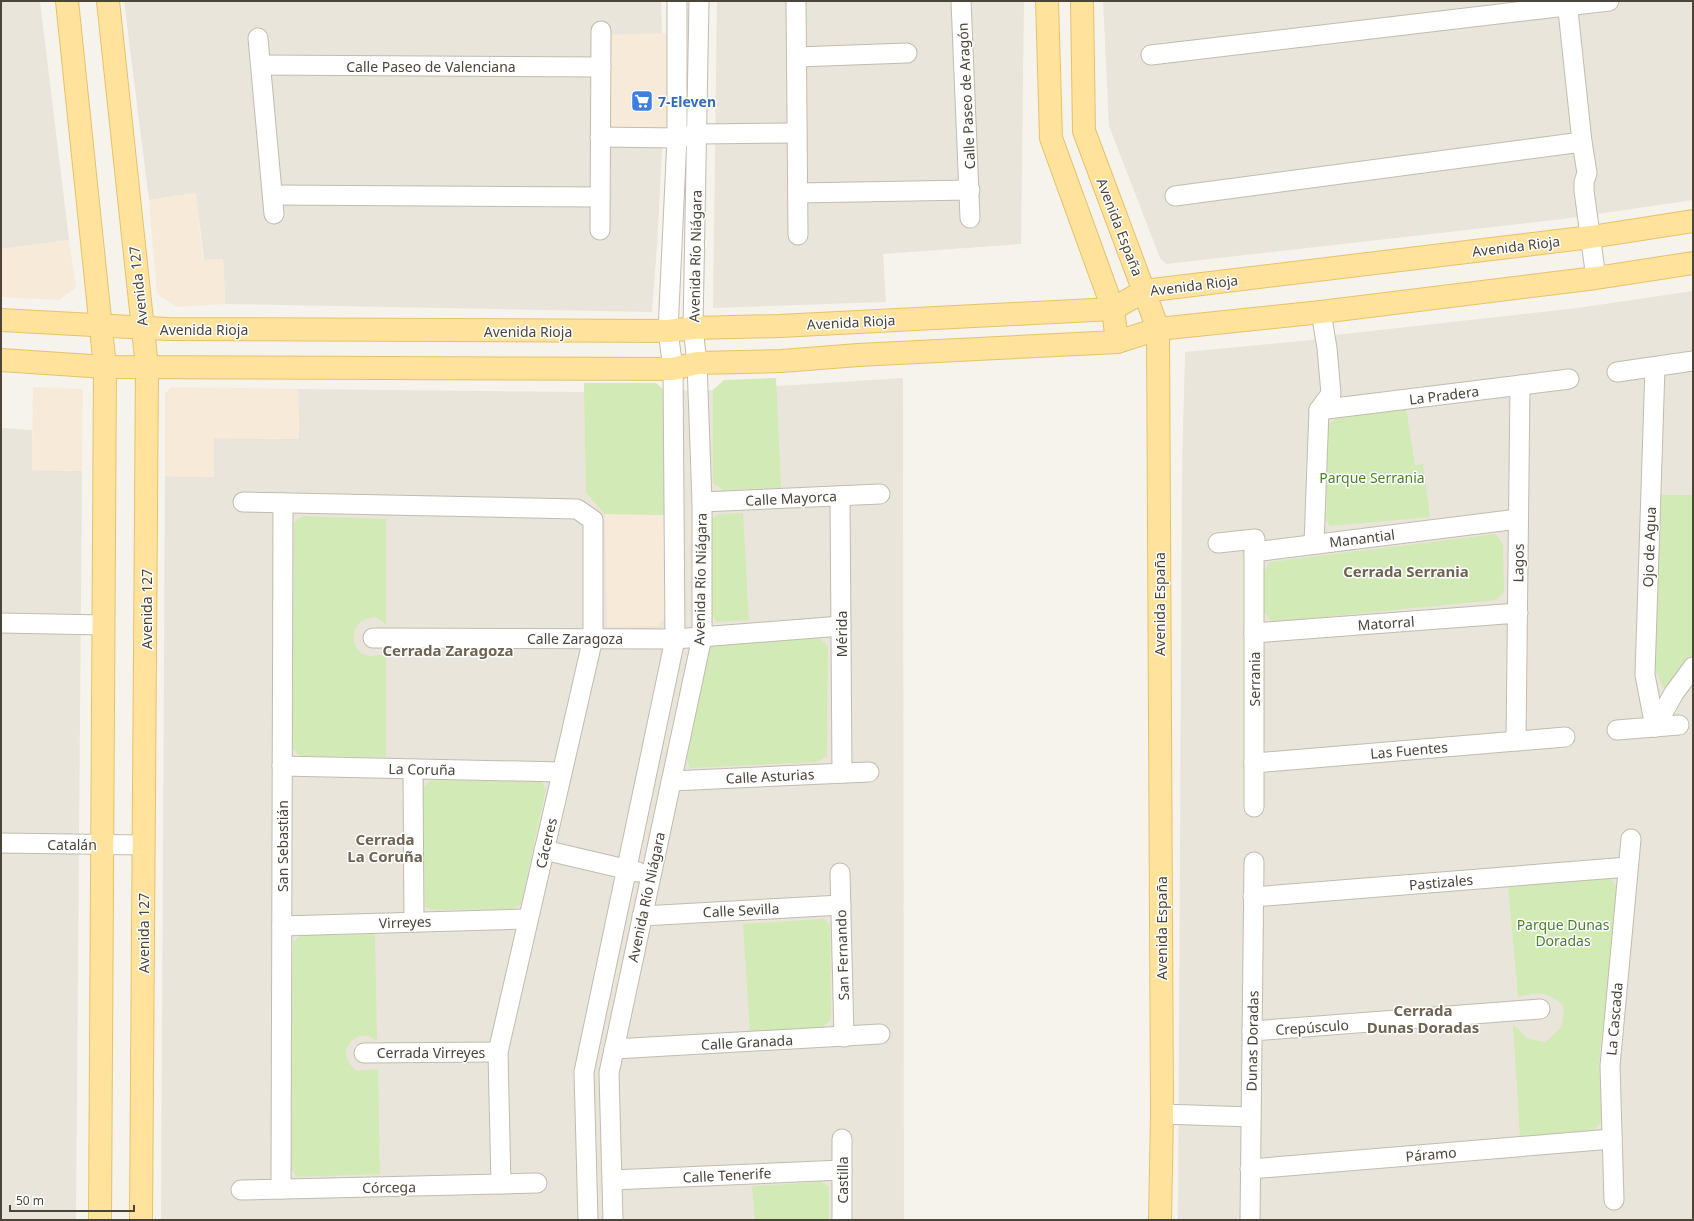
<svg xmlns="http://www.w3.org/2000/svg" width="1694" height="1221" viewBox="0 0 1694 1221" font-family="'Noto Sans',sans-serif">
<rect width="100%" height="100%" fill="#f6f3ec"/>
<g fill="#eae5da">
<polygon points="1,1 40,1 69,240 1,249"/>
<polygon points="124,1 661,1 662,34 608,35 663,132 657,246 652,312 225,304 223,259 204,260 196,193 149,200"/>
<polygon points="717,1 1024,1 1021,244 883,254 886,302 713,308"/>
<polygon points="1103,1 1693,1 1693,200 1563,219 1166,264 1160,258 1109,126"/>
<polygon points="1693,291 1693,1220 1178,1220 1182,471 1185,352 1311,340 1335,335 1577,308"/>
<polygon points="903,378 904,1220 161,1220 165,476 214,477 214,438 299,439 298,389 584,392 713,390"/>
<polygon points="1,428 32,430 32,470 82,471 76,1220 1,1220"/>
</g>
<g fill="#f7ead8">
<polygon points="670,33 671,122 663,132 608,131 608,35"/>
<polygon points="196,193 203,260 223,259 225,304 177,307 157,294 149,200"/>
<polygon points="69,240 76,287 59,300 1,297 1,249"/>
<polygon points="33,387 83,389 82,471 32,470"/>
<polygon points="172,387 298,389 299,439 214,438 214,477 165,476 165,393"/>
<polygon points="605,514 665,515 665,618 658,626 607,627"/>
</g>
<g fill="#d2eab5">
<polygon points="776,378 781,488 723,490 713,483 713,390 724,380"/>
<polygon points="584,383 656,383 665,391 665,515 605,514 586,493"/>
<polygon points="1406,408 1415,465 1423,464 1430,517 1330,526 1326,520 1328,425 1339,416"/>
<polygon points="1660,495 1693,495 1693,655 1664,689 1651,661"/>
<polygon points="743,513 749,620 717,622 712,615 711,519 720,514"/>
<path d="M303,516L386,519V624L375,617C371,618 366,618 362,621C347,632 353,658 374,656C378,656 382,654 386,653V757L299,756L292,747L294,522Z"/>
<polygon points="1496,534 1503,545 1504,592 1496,600 1272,622 1264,612 1264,571 1270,562"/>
<polygon points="820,638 828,647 827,756 817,762 690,768 687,760 705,649 715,642"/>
<polygon points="432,780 542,782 546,789 521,904 513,909 432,910 425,907 423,787"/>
<path d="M1610,878L1618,888L1599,1063L1602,1121L1594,1130L1520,1137L1513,1024L1528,1039L1545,1042C1561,1029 1565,1026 1563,1005C1546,991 1539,992 1518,997L1508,885Z"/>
<polygon points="824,919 830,925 831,1019 823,1027 750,1033 743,924"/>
<path d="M375,934L377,1041C374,1040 371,1037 368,1036C357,1034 345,1043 346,1055C347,1062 352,1066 356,1071L378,1069L380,1174L297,1177L290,1168L293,942L301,935Z"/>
<polygon points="821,1182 829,1187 829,1220 755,1220 752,1186"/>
</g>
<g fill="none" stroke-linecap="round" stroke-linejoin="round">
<g stroke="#c2bbae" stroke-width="21">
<g id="minor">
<polyline points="796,1 798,235"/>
<polyline points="961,1 970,218"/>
<polyline points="1567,1 1582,142 1587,173 1584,182 1584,191 1596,278"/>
<polyline points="258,38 274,214"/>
<polyline points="1151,55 1609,1"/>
<polyline points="797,57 907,53"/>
<polyline points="261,65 601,67"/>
<polyline points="600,137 677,138 698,134 796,133"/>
<polyline points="798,193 970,190"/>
<polyline points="273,195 600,197"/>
<polyline points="1175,196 1582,142"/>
<polyline points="600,230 601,31"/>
<polyline points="1617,372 1693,361"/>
<polyline points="1319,410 1569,379"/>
<polyline points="840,496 842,773"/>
<polyline points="243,502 577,509 593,520 593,638 498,1052 501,1184"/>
<polyline points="702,502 880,494"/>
<polyline points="1218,543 1255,539 1254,552 1518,519"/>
<polyline points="1314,544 1319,410 1331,394 1327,348 1321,312"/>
<polyline points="1,623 104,625"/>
<polyline points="1254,633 1518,613"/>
<polyline points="373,638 675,639 841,626"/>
<polyline points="1655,727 1645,675 1655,367"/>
<polyline points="1655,727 1674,693 1693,667"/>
<polyline points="1617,730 1679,725"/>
<polyline points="1516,741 1520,385"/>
<polyline points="1254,763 1565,737"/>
<polyline points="282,766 562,772"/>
<polyline points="413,769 414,922"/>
<polyline points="671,781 869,772"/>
<polyline points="1254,807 1254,552"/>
<polyline points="1,843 144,845"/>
<polyline points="544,850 638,872"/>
<polyline points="840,873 844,1037"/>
<polyline points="1253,897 1628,867"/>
<polyline points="642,916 841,905"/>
<polyline points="282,926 528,919"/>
<polyline points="1252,1031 1540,1009"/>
<polyline points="614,1049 880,1034"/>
<polyline points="364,1053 498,1052"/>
<polyline points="1162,1114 1251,1117"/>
<polyline points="842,1139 842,1220"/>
<polyline points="1250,1169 1612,1139"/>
<polyline points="612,1180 842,1170"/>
<polyline points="281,1189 283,503"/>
<polyline points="241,1190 537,1183"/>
<polyline points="1614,1200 1610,1066 1631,839"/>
<polyline points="588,1220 584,1072 675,639 673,369 668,331 677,138 677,1"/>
<polyline points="613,1220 609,1073 702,637 702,502 697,363 693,328 699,1"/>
<polyline points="1250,1220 1254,862"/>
</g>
</g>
<g stroke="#e6c16a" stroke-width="24">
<g id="major">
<polyline points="67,1 105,367 100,1220"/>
<polyline points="108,1 147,367 141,1220"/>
<polyline points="1047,1 1051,138 1113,309 1117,342"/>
<polyline points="1082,1 1084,131 1158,329 1162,1114 1160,1220"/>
<polyline points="1,320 167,329 668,331 693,328 780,326 1113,309 1144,291 1591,237 1693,221"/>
<polyline points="1,360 105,367 673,369 697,363 782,361 858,355 1117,342 1158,329 1321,312 1596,278 1693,263"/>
</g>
</g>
<use href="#minor" stroke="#fff" stroke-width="19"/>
<use href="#major" stroke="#ffe39c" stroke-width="22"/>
</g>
<defs>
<g id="supermarket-square" transform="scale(1.15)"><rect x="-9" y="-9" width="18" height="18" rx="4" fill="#3f7fe0" stroke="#fff"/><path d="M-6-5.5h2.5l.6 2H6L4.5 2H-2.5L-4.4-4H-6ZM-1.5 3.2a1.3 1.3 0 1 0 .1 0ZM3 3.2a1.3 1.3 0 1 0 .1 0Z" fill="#fff"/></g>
</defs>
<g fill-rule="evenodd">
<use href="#supermarket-square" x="642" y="101"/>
</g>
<g text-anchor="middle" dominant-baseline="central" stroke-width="3" stroke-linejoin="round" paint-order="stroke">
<g font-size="14" fill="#4b4439" stroke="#fff">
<text x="431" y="66">Calle Paseo de Valenciana</text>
<text transform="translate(966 96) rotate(-93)">Calle Paseo de Aragón</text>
<text transform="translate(1120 227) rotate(69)">Avenida España</text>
<text transform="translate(1516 246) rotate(-7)">Avenida Rioja</text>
<text transform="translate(695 256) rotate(-89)">Avenida Río Niágara</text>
<text transform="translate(1194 285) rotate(-7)">Avenida Rioja</text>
<text transform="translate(138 286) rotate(-96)">Avenida 127</text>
<text transform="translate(851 322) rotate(-3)">Avenida Rioja</text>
<text x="204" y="329">Avenida Rioja</text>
<text x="528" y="331">Avenida Rioja</text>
<text transform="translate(1444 395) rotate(-7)">La Pradera</text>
<text transform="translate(791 498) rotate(-3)">Calle Mayorca</text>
<text transform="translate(1362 538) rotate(-7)">Manantial</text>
<text transform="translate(1649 547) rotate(-88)">Ojo de Agua</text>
<text transform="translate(1518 563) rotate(-89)">Lagos</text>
<text transform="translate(700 579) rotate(-89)">Avenida Río Niágara</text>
<text transform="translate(1159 604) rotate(-90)">Avenida España</text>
<text transform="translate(146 609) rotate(-90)">Avenida 127</text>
<text transform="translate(1386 623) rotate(-4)">Matorral</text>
<text transform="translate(841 634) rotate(-90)">Mérida</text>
<text x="575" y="638">Calle Zaragoza</text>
<text transform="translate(1254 679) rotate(-90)">Serrania</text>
<text transform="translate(1409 750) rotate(-5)">Las Fuentes</text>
<text transform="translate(422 769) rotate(1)">La Coruña</text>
<text transform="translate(770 776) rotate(-3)">Calle Asturias</text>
<text transform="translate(546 843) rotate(-77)">Cáceres</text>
<text x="72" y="844">Catalán</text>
<text transform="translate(282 846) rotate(-90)">San Sebastián</text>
<text transform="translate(1441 882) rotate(-5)">Pastizales</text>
<text transform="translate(646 897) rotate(-78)">Avenida Río Niágara</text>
<text transform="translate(741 910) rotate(-3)">Calle Sevilla</text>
<text transform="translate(405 922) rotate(-2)">Virreyes</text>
<text transform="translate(1161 928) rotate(-90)">Avenida España</text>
<text transform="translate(143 933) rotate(-90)">Avenida 127</text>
<text transform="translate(842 955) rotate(-92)">San Fernando</text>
<text transform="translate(1614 1019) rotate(-85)">La Cascada</text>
<text transform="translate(1312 1027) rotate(-4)">Crepúsculo</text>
<text transform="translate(1252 1041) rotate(-89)">Dunas Doradas</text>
<text transform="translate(747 1042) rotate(-3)">Calle Granada</text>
<text x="431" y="1052">Cerrada Virreyes</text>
<text transform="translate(1431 1154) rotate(-5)">Páramo</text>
<text transform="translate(727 1175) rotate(-3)">Calle Tenerife</text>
<text transform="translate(842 1180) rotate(-90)">Castilla</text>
<text transform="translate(389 1187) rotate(-1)">Córcega</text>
</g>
<g font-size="14" font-weight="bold" fill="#366cbe" stroke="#fff" text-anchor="start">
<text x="658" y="101">7-Eleven</text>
</g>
<g font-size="14" fill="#4a7f2a" stroke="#fff">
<text x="1372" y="477">Parque Serrania</text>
<text x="1563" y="924">Parque Dunas<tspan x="1563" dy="16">Doradas</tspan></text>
</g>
<g font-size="15" font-weight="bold" fill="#6e6250" stroke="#fff">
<text x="1406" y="571">Cerrada Serrania</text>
<text x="448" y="650">Cerrada Zaragoza</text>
<text x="385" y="839">Cerrada<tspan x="385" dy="17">La Coruña</tspan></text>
<text x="1423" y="1010">Cerrada<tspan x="1423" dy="17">Dunas Doradas</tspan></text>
</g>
</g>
<rect width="1694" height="1221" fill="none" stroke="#4b4439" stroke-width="4"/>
<path d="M10 1205v6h124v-6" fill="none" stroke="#4b4439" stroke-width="2"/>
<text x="16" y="1205" font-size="12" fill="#4b4439" stroke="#ffffff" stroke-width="3" paint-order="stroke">50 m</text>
</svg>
